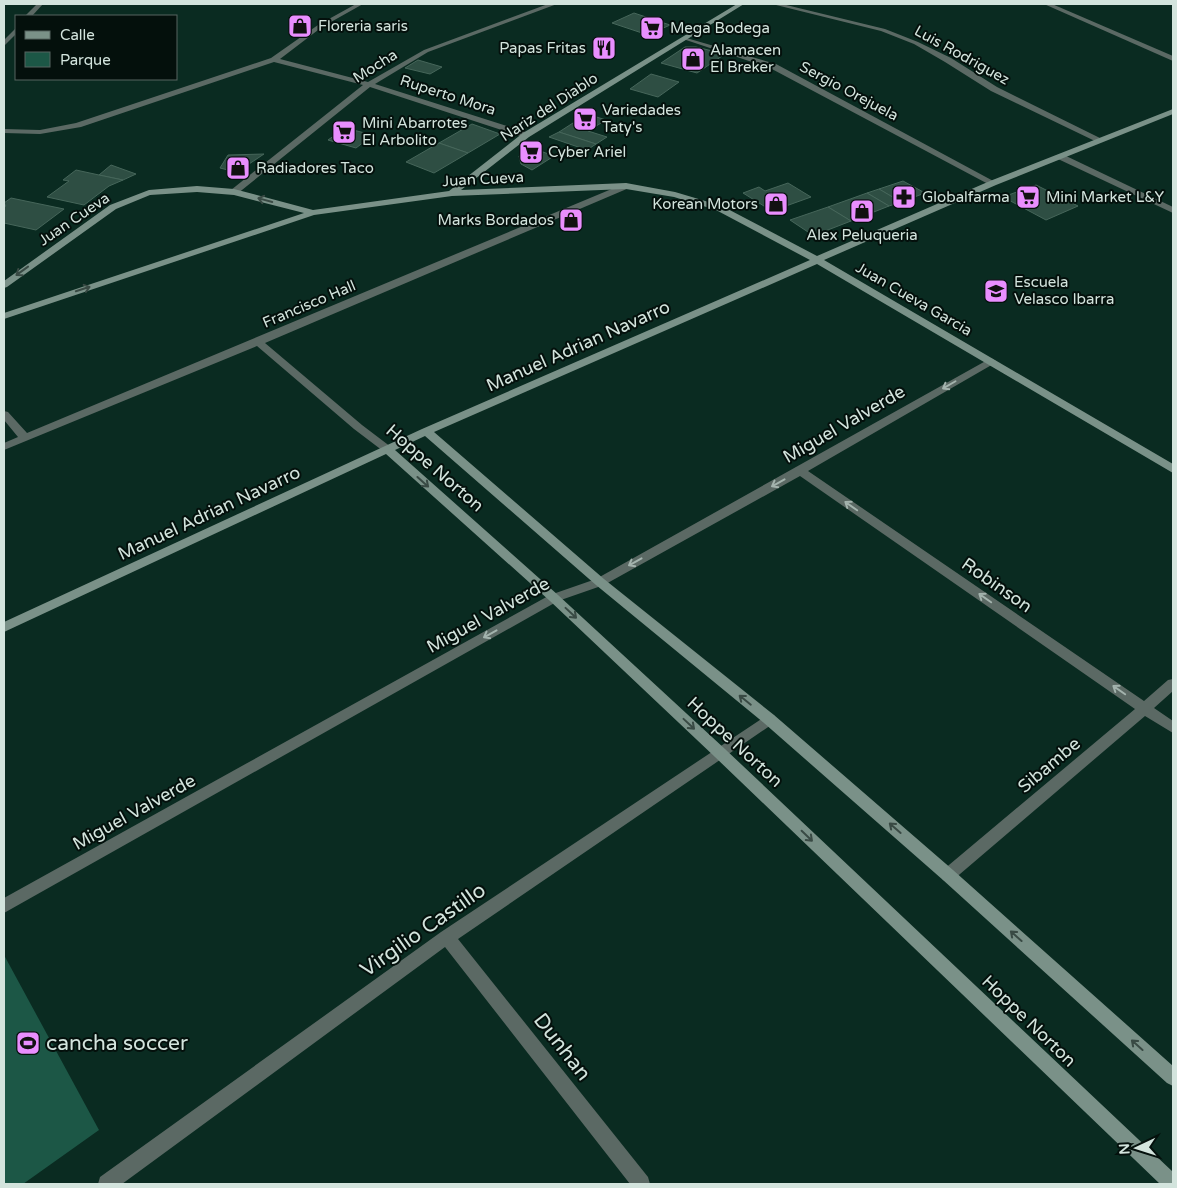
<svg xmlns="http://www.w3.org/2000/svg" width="1177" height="1188" viewBox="0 0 1177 1188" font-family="'Varela Round',sans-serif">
<rect width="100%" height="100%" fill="#0a2b21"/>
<polygon fill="#1c5746" points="4,955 99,1130 23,1184 4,1184"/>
<g fill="#2e4e43" stroke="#46665a">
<polygon points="634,13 670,25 648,35 612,23"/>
<polygon points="685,47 696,47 725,54 697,73 661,63"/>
<polygon points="418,60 442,67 430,74 405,68"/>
<polygon points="651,74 679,82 658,97 630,89"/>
<polygon points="587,114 606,120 588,131 607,137 596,144 559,132"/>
<polygon points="472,124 500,134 468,153 439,143"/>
<polygon points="345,128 373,135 356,148 328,140"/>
<polygon points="559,132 596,144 587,150 549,137"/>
<polygon points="439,143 468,153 434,173 406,162"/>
<polygon points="532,148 554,156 532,170 521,164 519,156"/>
<polygon points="264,154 243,168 232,171 220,168 228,155"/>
<polygon points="111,165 136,174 123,180 99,175"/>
<polygon points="76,170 99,175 123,180 109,186 84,205 47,197 69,181 63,180"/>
<polygon points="903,181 925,193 901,202 879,189"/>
<polygon points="788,183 811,197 772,211 743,193 759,187 765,191"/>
<polygon points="1036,185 1078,206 1046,220 1003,197"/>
<polygon points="879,189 901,202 889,206 867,193"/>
<polygon points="867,193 889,206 851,221 828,207"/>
<polygon points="11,198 64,209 36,230 4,223 4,207 6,206 4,203"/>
<polygon points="828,207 851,221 820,233 808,232 790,220"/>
</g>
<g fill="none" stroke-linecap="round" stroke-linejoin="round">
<g fill="#5b6964" fill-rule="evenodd">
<polygon points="37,4 43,4 32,16 25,16"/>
<polygon points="356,4 363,4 322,27 280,59 368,82 424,50 548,4 557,4 428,52 375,84 529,133 529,137 523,137 370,87 237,194 231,194 231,190 363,85 274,62 81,127 40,134 4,133 4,129 40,130 76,123 271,58 318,25"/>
<polygon points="772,4 782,4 885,29 918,42 951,58 997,87 1104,140 1097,142 991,91 945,62 914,44 881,31"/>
<polygon points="1044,4 1052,4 1173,56 1173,61"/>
<polygon points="16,28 16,34 4,46 4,40"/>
<polygon points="683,37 776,64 997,183 990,185 770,68 683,39"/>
<polygon points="1058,155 1064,155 1173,207 1173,213 1058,159"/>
<polygon points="626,183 630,186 629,188 265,343 362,425 391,447 393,449 391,451 383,451 354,429 257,346 4,450 4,443 18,437 4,420 4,411 8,412 27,433"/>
<polygon points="991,358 996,361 995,363 808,471 1144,701 1168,680 1173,679 1173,691 1154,708 1173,721 1173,733 1145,716 953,880 948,882 943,880 940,875 943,870 1135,709 800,476 604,585 558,601 4,913 4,898 550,595 596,579"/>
<polygon points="769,714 774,715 776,719 774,723 458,939 648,1177 650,1184 630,1184 445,947 122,1184 98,1184 100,1177 441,932"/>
</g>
<polygon fill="#7a9188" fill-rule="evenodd" points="737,4 744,4 529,137 461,190 626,183 675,192 722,206 817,256 990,181 1173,109 1173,114 996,185 824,260 1173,464 1173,473 817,264 434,432 604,579 774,715 953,870 1173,1066 1173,1086 1167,1083 943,880 764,723 596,585 425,436 395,450 558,595 725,749 1173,1172 1173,1184 1160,1184 715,757 550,601 386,454 4,632 4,622 422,429 810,260 716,210 674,197 626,189 452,196 314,215 4,319 4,313 304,213 234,195 197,192 150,195 116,209 7,287 4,288 4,281 110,205 149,190 197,186 234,189 313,210 449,191 523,133"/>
</g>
<defs><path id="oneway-shaft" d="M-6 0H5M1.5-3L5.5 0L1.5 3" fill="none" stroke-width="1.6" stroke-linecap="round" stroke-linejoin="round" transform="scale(1.25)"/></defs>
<g stroke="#394a44">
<use href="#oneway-shaft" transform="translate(265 200) rotate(-165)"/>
<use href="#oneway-shaft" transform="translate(22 271) rotate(144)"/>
<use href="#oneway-shaft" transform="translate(83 289) rotate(-18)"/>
<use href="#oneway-shaft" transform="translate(423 482) rotate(42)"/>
<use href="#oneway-shaft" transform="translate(571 613) rotate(43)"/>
<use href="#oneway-shaft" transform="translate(745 700) rotate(-141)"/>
<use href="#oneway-shaft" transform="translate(689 724) rotate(43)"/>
<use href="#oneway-shaft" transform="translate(895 828) rotate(-139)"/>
<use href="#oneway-shaft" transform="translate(807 836) rotate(44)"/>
<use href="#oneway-shaft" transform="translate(1016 936) rotate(-138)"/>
<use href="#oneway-shaft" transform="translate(1137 1045) rotate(-138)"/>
</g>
<g stroke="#a3b3ad">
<use href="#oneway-shaft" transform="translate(949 385) rotate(150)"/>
<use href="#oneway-shaft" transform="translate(778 483) rotate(151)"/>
<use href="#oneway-shaft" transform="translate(851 506) rotate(-145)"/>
<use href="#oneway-shaft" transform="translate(635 562) rotate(151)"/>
<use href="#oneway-shaft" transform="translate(985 598) rotate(-145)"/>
<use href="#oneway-shaft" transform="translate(490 634) rotate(151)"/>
<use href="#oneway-shaft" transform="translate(1119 690) rotate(-145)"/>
</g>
<defs>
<g id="shop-square" transform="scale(1.25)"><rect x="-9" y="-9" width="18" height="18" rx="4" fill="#e98efe" stroke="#04100c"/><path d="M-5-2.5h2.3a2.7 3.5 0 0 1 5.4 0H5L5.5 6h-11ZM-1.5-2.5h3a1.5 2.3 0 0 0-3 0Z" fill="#111"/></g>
<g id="supermarket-square" transform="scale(1.25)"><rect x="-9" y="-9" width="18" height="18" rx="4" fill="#e98efe" stroke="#04100c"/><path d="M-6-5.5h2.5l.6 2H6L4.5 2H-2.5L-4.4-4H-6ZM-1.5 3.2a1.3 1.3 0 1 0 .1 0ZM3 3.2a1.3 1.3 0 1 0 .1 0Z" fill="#111"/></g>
<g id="restaurant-square" transform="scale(1.25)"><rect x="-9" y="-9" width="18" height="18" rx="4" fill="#e98efe" stroke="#04100c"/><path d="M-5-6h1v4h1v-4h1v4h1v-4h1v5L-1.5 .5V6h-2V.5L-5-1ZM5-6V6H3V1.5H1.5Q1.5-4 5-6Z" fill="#111"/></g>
<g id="pharmacy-square" transform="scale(1.25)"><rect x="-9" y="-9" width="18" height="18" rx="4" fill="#e98efe" stroke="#04100c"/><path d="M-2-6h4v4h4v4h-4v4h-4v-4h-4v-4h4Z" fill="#111"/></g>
<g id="school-square" transform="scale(1.25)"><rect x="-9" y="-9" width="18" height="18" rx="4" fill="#e98efe" stroke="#04100c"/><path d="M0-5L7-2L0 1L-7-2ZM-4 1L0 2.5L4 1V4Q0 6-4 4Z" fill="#111"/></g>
<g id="stadium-square" transform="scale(1.25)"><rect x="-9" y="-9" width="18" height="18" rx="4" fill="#e98efe" stroke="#04100c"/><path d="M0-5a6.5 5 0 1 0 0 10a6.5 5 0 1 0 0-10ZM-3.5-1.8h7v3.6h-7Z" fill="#111"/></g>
</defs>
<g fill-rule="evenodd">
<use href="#shop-square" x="300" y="26"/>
<use href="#supermarket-square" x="652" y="28"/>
<use href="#restaurant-square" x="604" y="48"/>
<use href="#shop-square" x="693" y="59"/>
<use href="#supermarket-square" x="585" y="119"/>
<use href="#supermarket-square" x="344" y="132"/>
<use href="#supermarket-square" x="531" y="152"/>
<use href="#shop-square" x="238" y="168"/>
<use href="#pharmacy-square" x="904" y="197"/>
<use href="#supermarket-square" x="1028" y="197"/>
<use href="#shop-square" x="776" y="204"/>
<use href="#shop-square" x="862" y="211"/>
<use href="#shop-square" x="571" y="220"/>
<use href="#school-square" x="996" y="291"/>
<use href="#stadium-square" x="28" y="1043"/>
</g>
<g text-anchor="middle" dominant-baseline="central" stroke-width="4" stroke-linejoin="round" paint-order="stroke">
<g font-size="15" fill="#d3e4dd" stroke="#04100c" text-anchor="start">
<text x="318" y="26">Floreria saris</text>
<text x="670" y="28">Mega Bodega</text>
<text x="586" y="48" text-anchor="end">Papas Fritas</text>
<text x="710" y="50">Alamacen<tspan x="710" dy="17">El Breker</tspan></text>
<text x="602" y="110">Variedades<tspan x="602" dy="17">Taty's</tspan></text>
<text x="362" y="123">Mini Abarrotes<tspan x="362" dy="17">El Arbolito</tspan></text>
<text x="548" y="152">Cyber Ariel</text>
<text x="256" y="168">Radiadores Taco</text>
<text x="922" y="197">Globalfarma</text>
<text x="1046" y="197">Mini Market L&amp;Y</text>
<text x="758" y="204" text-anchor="end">Korean Motors</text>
<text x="554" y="220" text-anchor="end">Marks Bordados</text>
<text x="862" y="235" text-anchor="middle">Alex Peluqueria</text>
<text x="1014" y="282">Escuela<tspan x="1014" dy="17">Velasco Ibarra</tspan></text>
</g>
<g font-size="15" fill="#d3e4dd" stroke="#04100c">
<text transform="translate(962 55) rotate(29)">Luis Rodriguez</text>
<text transform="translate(375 66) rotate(-32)">Mocha</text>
<text transform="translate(849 91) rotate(28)">Sergio Orejuela</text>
<text transform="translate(448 95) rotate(18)">Ruperto Mora</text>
<text transform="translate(549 107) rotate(-33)">Nariz del Diablo</text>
<text transform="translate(483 179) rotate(-3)">Juan Cueva</text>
<text transform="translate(74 219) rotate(-34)">Juan Cueva</text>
<text transform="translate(914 299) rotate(30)">Juan Cueva Garcia</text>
<text transform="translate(309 304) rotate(-23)">Francisco Hall</text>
</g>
<g font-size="18" fill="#d3e4dd" stroke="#04100c">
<text transform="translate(578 346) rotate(-24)">Manuel Adrian Navarro</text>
<text transform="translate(844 424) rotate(-30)">Miguel Valverde</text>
<text transform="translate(435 468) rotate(41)">Hoppe Norton</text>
<text transform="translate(209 513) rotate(-25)">Manuel Adrian Navarro</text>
<text transform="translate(997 585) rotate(35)">Robinson</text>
<text transform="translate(488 615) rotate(-29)">Miguel Valverde</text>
<text transform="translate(735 742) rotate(43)">Hoppe Norton</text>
<text transform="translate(1049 765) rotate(-40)">Sibambe</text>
<text transform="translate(134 812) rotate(-29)">Miguel Valverde</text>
<text transform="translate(1029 1021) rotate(44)">Hoppe Norton</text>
</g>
<g font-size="21" fill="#d3e4dd" stroke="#04100c">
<text transform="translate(423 930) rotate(-35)">Virgilio Castillo</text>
<text transform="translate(562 1047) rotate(52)">Dunhan</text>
</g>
<g font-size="21" fill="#d3e4dd" stroke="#04100c" text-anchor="start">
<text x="46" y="1043">cancha soccer</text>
</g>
</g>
<rect width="1177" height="1188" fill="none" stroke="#d3e4dd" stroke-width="10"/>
<rect x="15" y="15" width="162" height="65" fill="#04100c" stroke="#576560"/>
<rect x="25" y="31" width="25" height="8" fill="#7a9188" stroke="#576560"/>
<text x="60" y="40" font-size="15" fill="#d3e4dd">Calle</text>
<rect x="25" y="52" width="25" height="15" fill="#1c5746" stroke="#576560"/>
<text x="60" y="65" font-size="15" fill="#d3e4dd">Parque</text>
<g transform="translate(1137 1148) rotate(266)" stroke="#04100c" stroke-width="4" paint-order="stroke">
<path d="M0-4L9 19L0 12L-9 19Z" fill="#d3e4dd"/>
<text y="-8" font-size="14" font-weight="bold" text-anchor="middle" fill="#d3e4dd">N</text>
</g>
</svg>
